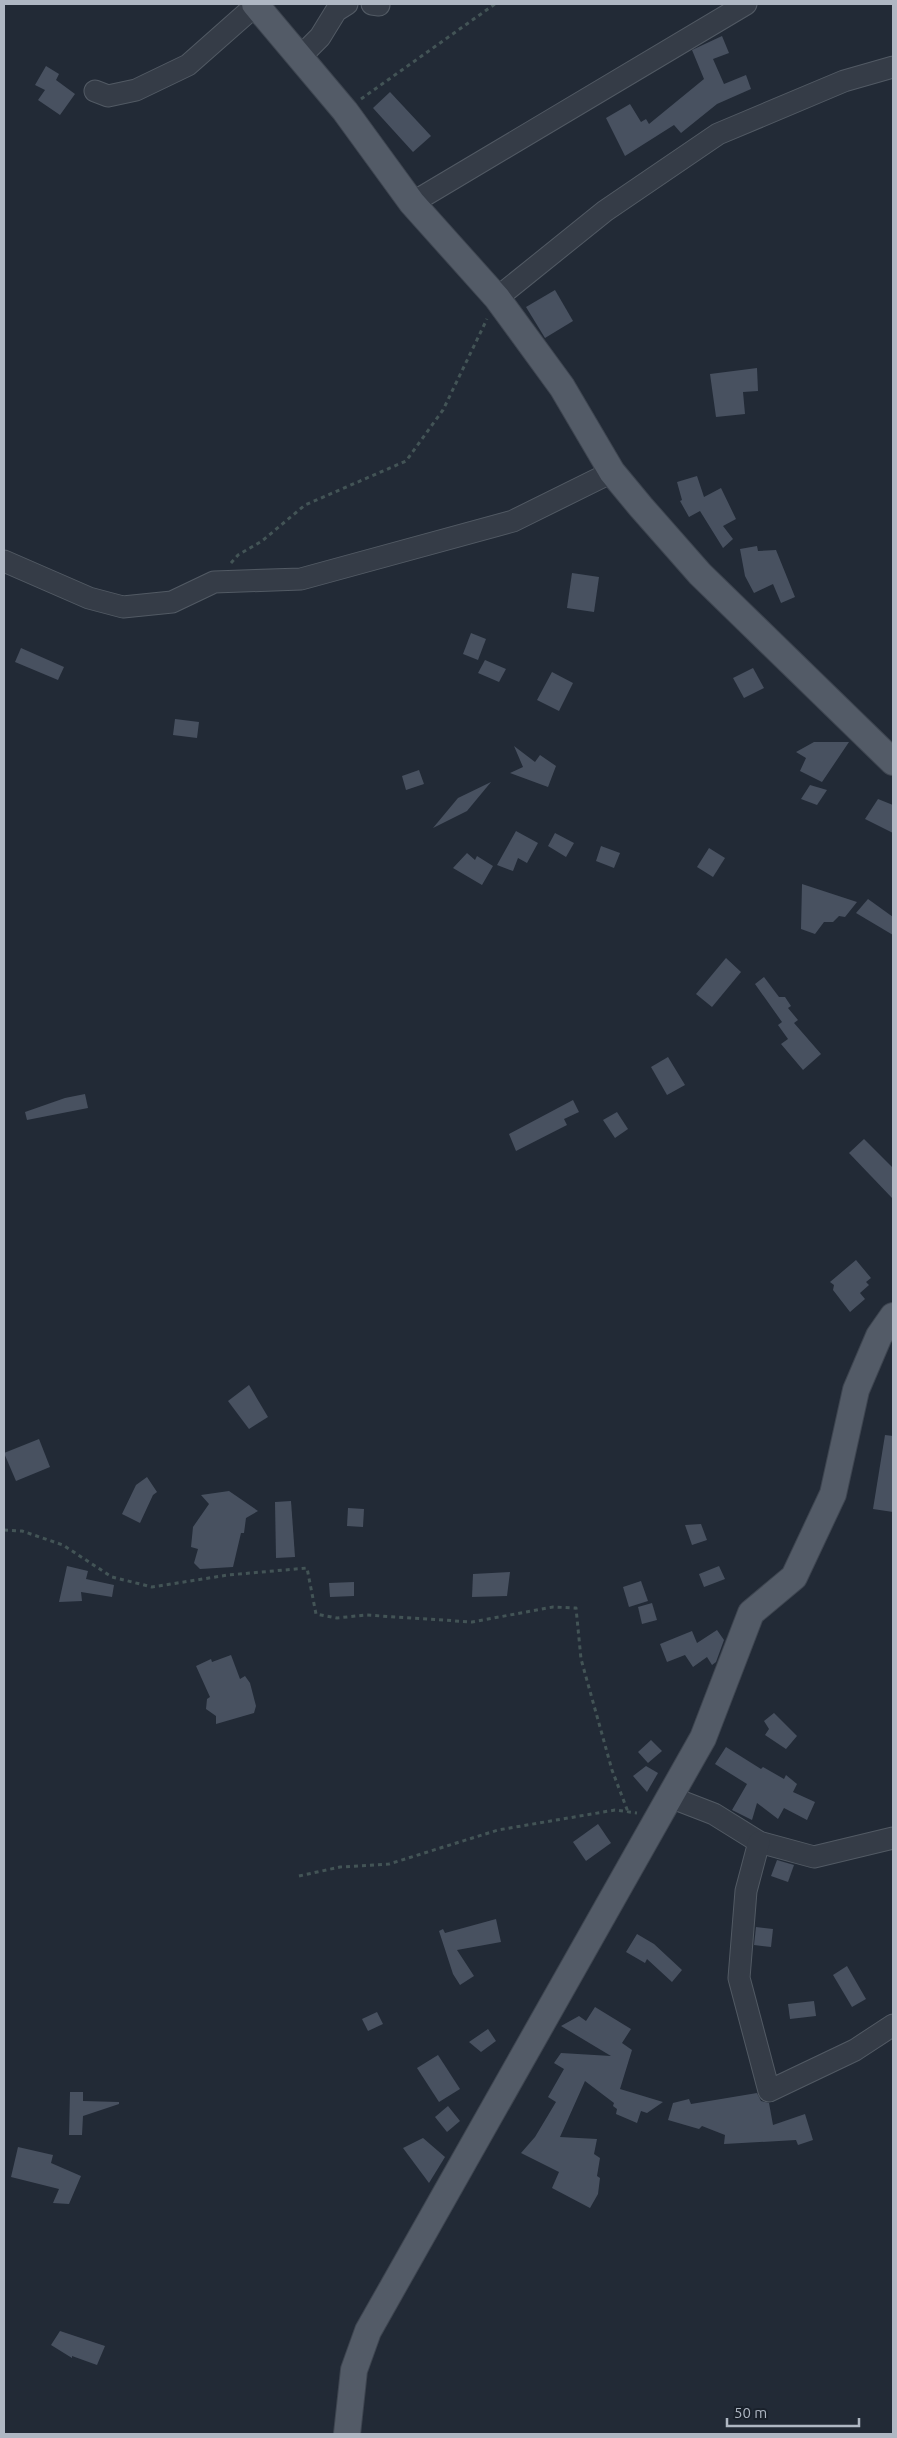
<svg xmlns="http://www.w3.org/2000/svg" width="897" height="2438" viewBox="0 0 897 2438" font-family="Ubuntu,sans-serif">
<rect width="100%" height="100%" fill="#222a36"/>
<g fill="#485160">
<polygon points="722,36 729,53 713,59 724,84 746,75 751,89 717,104 681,133 674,125 625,156 606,118 630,104 641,122 646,119 649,124 704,79 692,50"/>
<polygon points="46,66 59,74 56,80 75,94 60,115 38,100 45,90 35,85"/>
<polygon points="390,92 431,136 413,152 373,108"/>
<polygon points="555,290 573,321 545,338 526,307"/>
<polygon points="757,368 758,391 743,392 745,414 716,417 710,374"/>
<polygon points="697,476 704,497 721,488 736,519 723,526 733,539 723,548 700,511 689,517 680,501 682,500 677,482"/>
<polygon points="757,546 758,551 776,550 795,597 781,603 773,584 754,593 745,576 740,549"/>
<polygon points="572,573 599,577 594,612 567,608"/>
<polygon points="471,633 486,639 478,660 463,654"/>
<polygon points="21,648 64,667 58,680 15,662"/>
<polygon points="485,660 506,669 499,682 478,673"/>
<polygon points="753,668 764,688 744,698 733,678"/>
<polygon points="552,672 573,683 559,711 537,700"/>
<polygon points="175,719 199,722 197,738 173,735"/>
<polygon points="814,742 849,742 822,782 800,771 806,758 796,752"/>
<polygon points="514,746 535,762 540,755 556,766 548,787 510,773 523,767"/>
<polygon points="419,770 424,784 406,790 402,776"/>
<polygon points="491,782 467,811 433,828 458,798"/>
<polygon points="810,785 827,790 817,805 801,799"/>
<polygon points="878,799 893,805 893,833 865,819"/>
<polygon points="516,831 538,843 527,863 518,858 513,871 497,865"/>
<polygon points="555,833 574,843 566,857 548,846"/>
<polygon points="601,846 620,853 614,868 596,861"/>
<polygon points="709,848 725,858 713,877 697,867"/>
<polygon points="467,853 475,860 477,856 493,866 482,885 453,868"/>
<polygon points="802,884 857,902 845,917 839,916 833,922 824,922 815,934 801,929"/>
<polygon points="868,899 893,917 893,935 856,913"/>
<polygon points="726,958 741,972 712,1007 696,994"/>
<polygon points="764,977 779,997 785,997 791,1006 788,1008 798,1020 794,1023 821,1054 803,1070 781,1044 788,1039 778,1025 782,1022 755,984"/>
<polygon points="668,1057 685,1085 667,1095 651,1067"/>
<polygon points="85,1094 88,1108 27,1120 25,1112 65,1098"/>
<polygon points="573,1100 579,1112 564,1119 567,1125 516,1151 509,1134"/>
<polygon points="617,1112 628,1129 615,1138 603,1120"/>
<polygon points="864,1139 893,1168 893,1199 849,1153"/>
<polygon points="856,1260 871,1278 866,1282 869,1285 860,1293 865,1299 850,1312 833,1290 834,1285 830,1282"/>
<polygon points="249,1385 268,1417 249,1429 228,1401"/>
<polygon points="885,1435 893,1436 893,1512 873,1509"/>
<polygon points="39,1439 50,1467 16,1481 4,1453"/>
<polygon points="147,1477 157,1492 153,1495 140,1523 122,1514 136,1485"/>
<polygon points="229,1491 258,1511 246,1518 244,1533 241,1533 233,1567 200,1569 194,1563 198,1549 191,1547 193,1527 209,1504 201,1495"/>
<polygon points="291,1501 295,1557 276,1558 275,1502"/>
<polygon points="348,1508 364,1509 363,1527 347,1526"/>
<polygon points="701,1524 707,1540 692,1545 685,1525"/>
<polygon points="67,1566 88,1571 86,1579 114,1585 112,1597 81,1592 82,1601 59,1602"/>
<polygon points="719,1566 725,1579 704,1587 699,1574"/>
<polygon points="510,1572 507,1596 472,1597 473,1574"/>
<polygon points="641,1581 648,1601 629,1607 623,1587"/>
<polygon points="354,1582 354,1596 330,1597 329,1583"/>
<polygon points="652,1603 657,1620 642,1624 638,1607"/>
<polygon points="717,1630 724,1640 716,1662 712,1665 707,1657 693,1667 685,1655 667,1662 660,1644 692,1631 697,1643"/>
<polygon points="231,1655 240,1679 245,1676 250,1683 256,1706 254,1713 216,1724 216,1716 206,1709 207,1699 210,1697 196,1666 211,1659 212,1662"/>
<polygon points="774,1713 797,1736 786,1749 765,1735 769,1729 764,1721"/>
<polygon points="651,1740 662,1751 648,1763 638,1752"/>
<polygon points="726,1747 761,1769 763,1767 784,1779 786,1775 797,1784 793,1792 815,1802 807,1820 784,1808 778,1819 757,1803 752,1820 732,1810 747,1784 715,1764"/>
<polygon points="646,1766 658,1773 647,1792 633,1776"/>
<polygon points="598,1824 611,1843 586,1861 573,1842"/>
<polygon points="777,1860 794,1865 788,1882 771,1876"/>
<polygon points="496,1919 501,1942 457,1950 474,1976 460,1985 453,1974 439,1931 443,1929 445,1933"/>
<polygon points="756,1927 773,1929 771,1947 754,1945"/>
<polygon points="637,1934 654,1944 682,1970 672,1982 647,1959 645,1963 626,1952"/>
<polygon points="847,1966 866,1999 852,2007 833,1975"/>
<polygon points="814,2001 816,2016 790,2019 788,2004"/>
<polygon points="595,2007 631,2029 622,2043 632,2050 620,2089 663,2102 647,2113 641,2111 637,2123 616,2114 617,2109 613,2106 614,2103 585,2081 560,2137 597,2139 594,2154 600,2158 597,2176 600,2178 598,2194 590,2208 552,2188 559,2172 521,2153 535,2137 556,2102 548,2097 564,2069 554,2063 561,2053 611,2056 561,2026 579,2016 586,2021"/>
<polygon points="377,2012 383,2024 368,2031 362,2019"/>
<polygon points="488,2029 496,2041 481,2052 469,2042"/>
<polygon points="438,2055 460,2089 439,2102 417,2068"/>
<polygon points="70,2092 83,2092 83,2101 119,2102 119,2104 83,2116 82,2135 69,2135"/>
<polygon points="757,2093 761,2101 769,2103 773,2125 805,2114 813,2140 798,2145 796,2140 724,2144 725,2135 702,2126 699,2129 668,2120 673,2103 689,2099 691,2104"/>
<polygon points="448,2106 460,2121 447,2132 435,2117"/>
<polygon points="423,2138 445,2157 429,2183 403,2148"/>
<polygon points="18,2147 53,2155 51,2163 81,2176 69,2204 53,2203 59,2189 11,2177"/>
<polygon points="60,2331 105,2346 97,2365 72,2356 72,2358 51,2345"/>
</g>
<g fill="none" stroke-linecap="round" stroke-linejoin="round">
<g stroke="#525a64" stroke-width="23">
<g id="minor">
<polyline points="372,4 379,5"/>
<polyline points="300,57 320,37 336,11 347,4"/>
<polyline points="95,91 108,96 136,90 188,65 257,4"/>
<polyline points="412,203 746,4"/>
<polyline points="497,298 605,211 718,134 844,81 893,67"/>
<polyline points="4,561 89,598 123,607 172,602 214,582 301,579 513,521 612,472"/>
<polyline points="670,1797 714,1814 759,1842 814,1857 893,1838"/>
<polyline points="759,1842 746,1891 739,1978 769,2091 855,2050 893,2025"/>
</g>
</g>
<g stroke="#3e4550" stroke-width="28">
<g id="major">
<polyline points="255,4 345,111 412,203 497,298 562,387 612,472 641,507 700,574 893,762"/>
<polyline points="347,2434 354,2370 368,2331 703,1738 751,1613 794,1577 833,1494 856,1390 879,1336 893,1316"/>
</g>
</g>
<g stroke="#435456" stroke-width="3" stroke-dasharray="4 4" stroke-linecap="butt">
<polyline points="361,99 495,4"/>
<polyline points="231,563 238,555 262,541 305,505 406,461 443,410 487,319"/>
<polyline points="4,1530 22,1531 63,1545 112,1577 152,1587 228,1575 307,1568 316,1614 337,1618 366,1615 472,1622 553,1607 576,1608 581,1659 612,1770 628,1812"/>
<polyline points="299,1876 340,1867 389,1864 498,1830 615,1810 637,1813"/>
</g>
<use href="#minor" stroke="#353c47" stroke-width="21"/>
<use href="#major" stroke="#535b67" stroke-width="26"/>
</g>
<rect width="897" height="2438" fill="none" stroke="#afb7c3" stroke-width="10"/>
<path d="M727 2418v8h132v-8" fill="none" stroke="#afb7c3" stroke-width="2.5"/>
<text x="734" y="2418" font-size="15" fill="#afb7c3" stroke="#1a212b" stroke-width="4" paint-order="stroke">50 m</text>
</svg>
